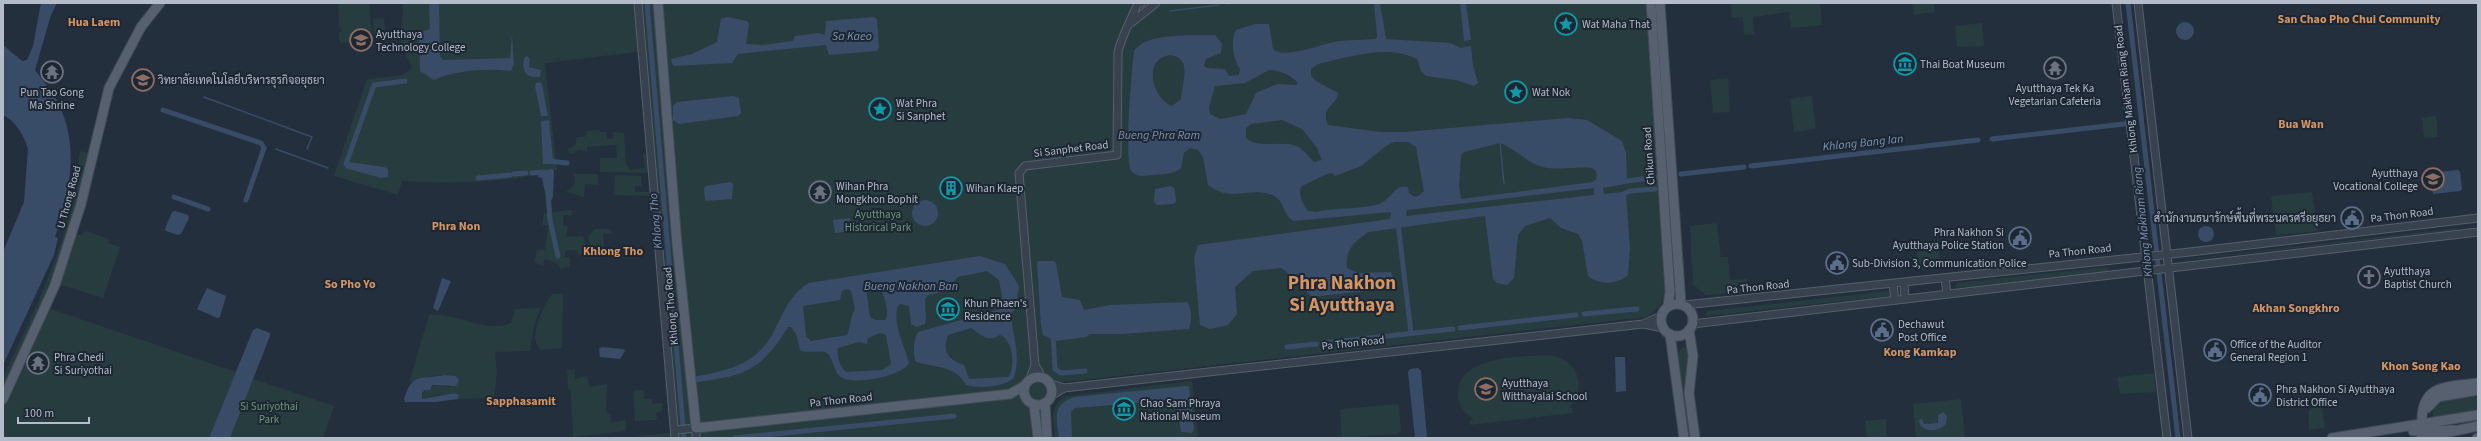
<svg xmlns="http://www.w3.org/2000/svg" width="2481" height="441" viewBox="0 0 2481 441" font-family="'Source Sans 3',Sarabun,sans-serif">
<rect width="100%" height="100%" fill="#242f3e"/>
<g fill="#263c3f">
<polygon points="338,3 369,3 372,42 340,43 339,32 342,32 341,28 339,27"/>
<path d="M403,3H1648L1668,287C1664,301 1659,310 1646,317L1064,382H1054L1043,374L1029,375L1021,385C1022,397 1024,396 1028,406C1032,416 1031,428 1032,438H622L677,432L645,51L545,63L557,170C508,183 452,184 402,181L398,195L334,176L367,79L403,75L412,68L401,44Z"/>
<polygon points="1731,3 1820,3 1822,25 1791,28 1789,12 1753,17 1754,34 1744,35 1743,17 1732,18"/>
<polygon points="1912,3 1934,3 1935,12 1914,15"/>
<polygon points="384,18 386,38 375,39 373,19"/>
<polygon points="1982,23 1984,46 1957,47 1955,26"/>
<polygon points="1728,78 1730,112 1713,113 1710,80"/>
<polygon points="1812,96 1816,129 1794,132 1790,99"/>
<polygon points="2436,116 2438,137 2424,138 2422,118"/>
<polygon points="600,130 600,132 606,132 607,139 613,139 613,132 624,133 626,164 630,170 645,168 643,154 649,153 650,173 600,172 600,158 617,158 616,145 587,147 587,152 579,149 572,154 567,150 575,145 577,137 585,137 587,131"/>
<path d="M80,151L89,153L67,238L50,285L3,390V377C25,331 47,286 63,237C72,209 76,180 80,151Z"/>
<polygon points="574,174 598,174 598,185 585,184 584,197 566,192 575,184"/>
<polygon points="615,175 641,176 641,186 635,186 635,192 649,192 649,196 614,195"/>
<polygon points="2312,192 2318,231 2276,235 2271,196"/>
<polygon points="572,210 571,215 563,215 563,226 568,226 566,237 583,236 588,253 578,255 576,250 565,251 565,257 570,257 570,267 561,269 558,264 545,259 543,266 534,262 537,250 545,250 548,225 542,225 544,213"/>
<polygon points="1717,223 1721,257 1728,257 1730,280 1747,279 1749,292 1706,295 1693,284 1690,226"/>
<polygon points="2457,228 2457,230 2186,260 2187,259"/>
<polygon points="594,229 609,229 613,233 603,234 604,247 590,246 588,236"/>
<polygon points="85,231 109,239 108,243 120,247 103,298 58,284 75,235 82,235"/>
<polygon points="1939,250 1941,267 1918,270 1917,252"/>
<polygon points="2106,267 2109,269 2107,272 1958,288 1955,286 1957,283"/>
<polygon points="1888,291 1891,295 1889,296 1708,316 1705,314 1707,311"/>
<path d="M552,294H563L562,348L540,350C539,347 537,344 536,342C532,330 545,303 552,294Z"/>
<polygon points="48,308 236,372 209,438 3,438 3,404"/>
<path d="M540,308L534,327L530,351L495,352L497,373L494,398L458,399L459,395H436L422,399V394C430,384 438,384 449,387L459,380L456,376C442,375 421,375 409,383L429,315C457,312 484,334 511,323L515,309Z"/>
<polygon points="1683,347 1689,349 1687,414 1685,414 1678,353"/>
<path d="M1549,355C1578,358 1588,388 1569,408H1572L1573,413L1470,425V420H1474C1464,413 1457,404 1458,392C1459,356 1522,356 1549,355Z"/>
<polygon points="567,370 575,370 575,379 587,376 590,387 607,384 606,412 610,414 611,423 626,420 626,431 573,437 571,390 568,389"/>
<polygon points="2154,373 2156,392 2120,394 2117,377"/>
<polygon points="253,379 334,406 323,438 230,438"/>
<path d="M1192,381L1198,438H1055C1054,420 1048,404 1067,396Z"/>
<circle cx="1038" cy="391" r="9"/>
<polygon points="633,390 644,390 644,399 652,399 652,404 662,403 662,411 656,413 657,420 635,421"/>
<polygon points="2478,395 2478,412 2437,418 2433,416 2433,408 2441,401"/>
<polygon points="1961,399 1965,438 1916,438 1913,404"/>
<polygon points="1396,404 1399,405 1401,431 1397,434 1342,438 1340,411 1342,409"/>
<polygon points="2314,406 2322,409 2325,428 2309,430 2309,411"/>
<polygon points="1886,419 1887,438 1867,438 1865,421"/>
</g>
<g fill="#394c67" fill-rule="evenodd">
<path d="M41,3H57L51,15L35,70C43,81 54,93 59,105C80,150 69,192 55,237L58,238L54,255L3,365V252L24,202L28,149C25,137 15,120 3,115V45L22,61L27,60L33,46Z"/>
<path d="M429,3H439L440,56L443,60L510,58L512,35L514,64L511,71C488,68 455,70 434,80L420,71L419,34L421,32L430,29Z"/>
<path d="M1374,3H1380L1386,39L1450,43L1461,48L1471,46L1473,66L1478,83L1474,86L1456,80L1426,76L1421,71L1417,59C1386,44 1351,57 1318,64L1311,69V76L1316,81L1338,93C1336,108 1320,106 1328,125L1381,132H1405L1567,118L1587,120L1622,141L1626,153L1627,181L1625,184L1603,188L1604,194L1623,192L1626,194L1630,249L1628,275C1617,285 1599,285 1588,276L1582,241L1578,234L1561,228L1550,218L1525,226L1518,235L1514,278L1507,285L1497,283L1493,279L1485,216L1368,232C1354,242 1345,250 1347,268L1358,273L1391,272L1394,280L1391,288L1312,297L1282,268L1253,271L1235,287L1237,314L1228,325L1210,329L1200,325L1194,258L1198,245L1390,219L1391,212L1294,221C1282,215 1285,201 1274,196C1251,185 1234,204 1208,185L1203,157L1198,150L1190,148L1184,153L1181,168C1173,175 1162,174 1152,175C1146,176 1137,177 1132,172C1123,164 1132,68 1134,51C1146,32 1194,36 1215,35L1222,44L1221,53L1206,59L1204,66L1207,68L1225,69L1229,76L1239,75L1240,69C1233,58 1230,41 1236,30L1255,24H1269L1273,49C1284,60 1324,43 1339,41C1351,40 1363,40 1376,39L1377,36ZM1170,55C1193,57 1182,83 1181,99L1172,106C1152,98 1142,59 1170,55ZM1269,70C1278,70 1291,75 1297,82V85L1278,84L1260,91L1256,93L1246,114L1220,119L1210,114L1209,108L1215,86L1245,83ZM1282,120L1302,129L1317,148L1322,160L1314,162C1308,157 1305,150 1298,147C1283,139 1259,150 1246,138V128L1251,124ZM1394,142H1408L1416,147L1424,191L1420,195L1415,197L1409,193L1408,187C1396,183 1390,200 1379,204C1359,210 1337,207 1316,212L1308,211C1303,204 1297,193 1302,186L1327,174L1332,173L1335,176L1361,166L1386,146ZM1500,143C1516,149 1527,163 1543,167C1558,171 1576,166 1592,168L1596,171L1597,178L1593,182L1461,199L1459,186L1461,155L1464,152ZM1594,188V195L1406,216L1407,210Z"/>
<polygon points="1460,3 1466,3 1471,40 1464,41"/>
<polygon points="728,17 747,21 749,24 746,44 763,45 793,41 795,36 818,33 825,35 826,21 873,17 877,19 879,47 877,51 829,55 826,45 738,54 732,63 673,66 671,59 692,54 717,42 721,19"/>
<circle cx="2185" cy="31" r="9"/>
<path d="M527,56L530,59L529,67L541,70L540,77C525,78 522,72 524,58Z"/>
<polygon points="540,82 542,84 548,116 541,116 535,86 536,83"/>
<polygon points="733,96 739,98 741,113 738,116 679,124 673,120 673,106 677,102"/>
<polygon points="549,120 553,160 553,164 543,164 541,121"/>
<polygon points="348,162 384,167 388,169 388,177 381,178 345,168 346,163"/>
<polygon points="552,169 554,171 553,196 551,201 547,201 542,178 538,177 537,172"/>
<polygon points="2458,170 2460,172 2462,189 2460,191 2433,194 2430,173"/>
<polygon points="730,182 733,184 732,199 705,201 704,188 706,186"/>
<polygon points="1171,186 1175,189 1176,202 1173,204 1157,205 1154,202 1155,189"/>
<circle cx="925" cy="213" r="13"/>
<polygon points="175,211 188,215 189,218 181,234 178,235 166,231 165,229 172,212"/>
<polygon points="850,218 852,231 835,233 833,220"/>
<circle cx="2206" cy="234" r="8"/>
<path d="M980,256L1005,264L1019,286L1015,309L1011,314C1013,338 1021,354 1014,378C1003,387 980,389 966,385C957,366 934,367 916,362C912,354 914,339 918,332L1004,308L999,280L987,271L958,277L943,292L928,295L925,299L926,319L925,324L916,327L911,324L909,306L900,304L897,307C894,330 904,343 909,363C903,376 853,386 841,377C833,372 833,355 825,352C817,350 808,354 800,350L796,334L791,327H788C759,374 743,375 692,383V377C728,371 759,364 775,329C785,310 790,294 809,283ZM878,285C883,292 891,313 885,320H876L870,317L866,288ZM848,289L851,291L855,309C850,317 851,326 847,335L811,341L806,336L803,306L840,300L842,291ZM971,328C982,335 987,343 1000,335C1013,339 1016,368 1008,377L969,379L964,365C948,360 942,352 948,335ZM880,333L886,335L891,364L882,370L846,372C840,366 836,356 838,348L859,342L867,344L868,338Z"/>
<path d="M1038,261H1054L1056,263L1062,297L1080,300L1084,310L1109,305L1187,302C1192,308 1192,322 1189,329L1122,334H1090L1086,337L1056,341L1043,335L1041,325L1037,264Z"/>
<polygon points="442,278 451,281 438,311 433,308"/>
<polygon points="207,288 226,296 220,317 217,318 197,309"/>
<polygon points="257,328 270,333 270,336 230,438 209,438 253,330"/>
<polygon points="602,347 623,349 625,351 620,359 600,357 599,349"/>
<polygon points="1615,357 1625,357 1626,391 1616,392"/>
<polygon points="1418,368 1421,371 1427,438 1415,438 1408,372 1410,369"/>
<path d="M445,375L456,376L459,380L456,386L432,385L430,390H425L422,393V399L455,393L459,395L458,399L436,402H405L404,399C413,371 420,380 445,375Z"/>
<path d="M1186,386L1189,387L1194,429L1192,433L1181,432L1176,400L1075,408L1071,412L1072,438H1059C1057,417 1051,406 1074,397Z"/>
<path d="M1943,412L1947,416L1946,424C1940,431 1926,433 1920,425L1919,420L1922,419L1924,424L1938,423V415Z"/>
</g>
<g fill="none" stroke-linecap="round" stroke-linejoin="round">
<g stroke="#394c67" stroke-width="1.5">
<polyline points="1226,4 1235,3"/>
<polyline points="1170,11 1219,5"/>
<polyline points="204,97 312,137 307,149"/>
<polyline points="1500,142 1504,184"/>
<polyline points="276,149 328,168"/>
</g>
<g stroke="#394c67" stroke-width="5">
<polyline points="647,3 684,438"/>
<polyline points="2128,3 2178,438"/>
<polyline points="163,110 261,143 264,148 246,200"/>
<polyline points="1992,139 2124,124"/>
<polyline points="548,161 567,163"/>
<polyline points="349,165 346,164 374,85 405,81"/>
<polyline points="1751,166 1978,140"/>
<polyline points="532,173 544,172"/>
<polyline points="514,174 526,173"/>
<polyline points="1681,174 1744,167"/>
<polyline points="478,178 510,175"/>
<polyline points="1620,182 1656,177"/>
<polyline points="548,194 550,220 558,256"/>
<polyline points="1619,196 1630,191 1655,189"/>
<polyline points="174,197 208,209"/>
<polyline points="1398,223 1411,333"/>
<polyline points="1584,314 1637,309"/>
<polyline points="1460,328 1576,315"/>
<polyline points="1053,334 1055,369 1061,373 1085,371"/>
<polyline points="1322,343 1453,329"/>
<polyline points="1287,347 1316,344"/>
<polyline points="735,438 954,416"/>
</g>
<g stroke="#565f6c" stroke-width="9">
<g id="minor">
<polyline points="638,3 675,438"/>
<polyline points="2116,3 2167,438"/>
<polyline points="2138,3 2188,438"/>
<polyline points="1131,23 1156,3"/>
<polyline points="1945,278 1947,294"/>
<polyline points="1904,283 1905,299"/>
<polyline points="1893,284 1895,300"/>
<polyline points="1684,305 2190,252 2478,218"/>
<polyline points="1644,324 1663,328"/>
<polyline points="1692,324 2478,232"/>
<path d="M1042,377L1035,365L1019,173L1025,166L1117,155L1118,52C1122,35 1131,20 1138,3H1141"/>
<polyline points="1030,379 1035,365"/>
<polyline points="1051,384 1064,388"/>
<polyline points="1051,396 1064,388 1643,324 1661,316"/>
<polyline points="675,430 696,428 696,438"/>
</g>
</g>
<g stroke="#414a57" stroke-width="11">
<g id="major">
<polyline points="658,3 677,244 696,428 1010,394 1024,386"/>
<polyline points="1651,3 1670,292 1668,306"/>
<polyline points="1660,3 1681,304"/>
<circle cx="1677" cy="320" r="16"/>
<polyline points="1689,330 1693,356 1689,393 1695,438"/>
<polyline points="1670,334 1684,438"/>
<circle cx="1038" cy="391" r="14"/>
<polyline points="3,399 55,285 81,204 109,88 141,27 160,3"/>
<polyline points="1045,403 1047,438"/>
<polyline points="1034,405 1038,438"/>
<polyline points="2427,408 2438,397 2478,390"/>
<path d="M2422,425C2420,384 2446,387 2478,383"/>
<polyline points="2413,431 2454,430"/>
<polyline points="2332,438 2478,415"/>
<polyline points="2421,438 2478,426"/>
<polyline points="2477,438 2478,438"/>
</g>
</g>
<use href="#minor" stroke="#38414e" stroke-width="7"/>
<use href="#major" stroke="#56606e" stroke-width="9"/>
</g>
<defs>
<g id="sight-ring" transform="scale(1.15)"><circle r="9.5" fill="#1d2633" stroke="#0f9aa8" stroke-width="1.5"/><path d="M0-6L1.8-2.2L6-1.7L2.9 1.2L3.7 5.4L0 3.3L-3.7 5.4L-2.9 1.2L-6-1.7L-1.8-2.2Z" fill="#0f9aa8"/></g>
<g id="university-ring" transform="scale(1.15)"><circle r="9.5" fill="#1d2633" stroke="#8d6e63" stroke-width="1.5"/><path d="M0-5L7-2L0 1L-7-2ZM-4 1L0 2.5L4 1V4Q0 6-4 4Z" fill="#8d6e63"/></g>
<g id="museum-ring" transform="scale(1.15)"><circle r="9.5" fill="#1d2633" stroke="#0f9aa8" stroke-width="1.5"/><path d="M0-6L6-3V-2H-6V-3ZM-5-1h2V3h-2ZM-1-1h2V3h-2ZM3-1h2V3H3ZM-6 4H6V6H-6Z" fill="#0f9aa8"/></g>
<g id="temple-ring" transform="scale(1.15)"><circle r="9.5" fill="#1d2633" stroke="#6b7280" stroke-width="1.5"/><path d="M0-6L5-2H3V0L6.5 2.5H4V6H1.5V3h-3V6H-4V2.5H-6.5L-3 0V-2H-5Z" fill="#6b7280"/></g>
<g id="building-ring" transform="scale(1.15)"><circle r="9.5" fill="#1d2633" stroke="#0f9aa8" stroke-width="1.5"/><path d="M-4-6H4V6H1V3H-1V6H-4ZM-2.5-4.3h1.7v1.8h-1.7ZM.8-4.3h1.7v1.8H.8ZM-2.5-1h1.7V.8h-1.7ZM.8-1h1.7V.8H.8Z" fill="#0f9aa8"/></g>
<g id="civic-ring" transform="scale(1.15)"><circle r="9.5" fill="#1d2633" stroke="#5c6f8a" stroke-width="1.5"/><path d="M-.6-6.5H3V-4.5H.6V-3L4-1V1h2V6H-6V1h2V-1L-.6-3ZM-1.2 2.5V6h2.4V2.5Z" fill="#5c6f8a"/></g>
<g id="church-ring" transform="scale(1.15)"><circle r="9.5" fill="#1d2633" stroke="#6b7280" stroke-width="1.5"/><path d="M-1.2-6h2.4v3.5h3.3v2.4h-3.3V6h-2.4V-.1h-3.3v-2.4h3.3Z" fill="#6b7280"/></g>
<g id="school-ring" transform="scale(1.15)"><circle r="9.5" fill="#1d2633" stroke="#8d6e63" stroke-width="1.5"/><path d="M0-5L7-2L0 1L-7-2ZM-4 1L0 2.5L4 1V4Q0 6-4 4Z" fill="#8d6e63"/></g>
</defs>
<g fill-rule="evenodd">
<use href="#sight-ring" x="1566" y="24"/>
<use href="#university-ring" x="361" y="40"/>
<use href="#museum-ring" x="1905" y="64"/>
<use href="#temple-ring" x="2055" y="68"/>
<use href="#temple-ring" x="52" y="72"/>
<use href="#university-ring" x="143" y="80"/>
<use href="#sight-ring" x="1516" y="92"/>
<use href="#sight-ring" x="880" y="109"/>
<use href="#university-ring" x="2433" y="179"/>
<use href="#building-ring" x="951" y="188"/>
<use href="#temple-ring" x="820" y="192"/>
<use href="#civic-ring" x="2352" y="218"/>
<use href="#civic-ring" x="2020" y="238"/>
<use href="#civic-ring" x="1837" y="263"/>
<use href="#church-ring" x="2369" y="277"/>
<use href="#museum-ring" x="948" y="309"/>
<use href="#civic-ring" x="1882" y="330"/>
<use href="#civic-ring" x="2215" y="350"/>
<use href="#temple-ring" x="38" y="363"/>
<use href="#school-ring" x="1486" y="389"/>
<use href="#civic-ring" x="2260" y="395"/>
<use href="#museum-ring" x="1124" y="409"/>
</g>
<g text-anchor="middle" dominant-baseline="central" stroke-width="4" stroke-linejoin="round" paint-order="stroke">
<g font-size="11" fill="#b4bcc9" stroke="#1d2633" text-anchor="start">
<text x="1582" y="24">Wat Maha That</text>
<text x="376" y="34">Ayutthaya<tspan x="376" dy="13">Technology College</tspan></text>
<text x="1920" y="64">Thai Boat Museum</text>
<text x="158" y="80">วิทยาลัยเทคโนโลยีบริหารธุรกิจอยุธยา</text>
<text x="2055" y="88" text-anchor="middle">Ayutthaya Tek Ka<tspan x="2055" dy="13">Vegetarian Cafeteria</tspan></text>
<text x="52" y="92" text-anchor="middle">Pun Tao Gong<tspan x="52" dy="13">Ma Shrine</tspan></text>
<text x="1532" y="92">Wat Nok</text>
<text x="896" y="103">Wat Phra<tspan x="896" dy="13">Si Sanphet</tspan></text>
<text x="2418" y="173" text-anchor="end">Ayutthaya<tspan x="2418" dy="13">Vocational College</tspan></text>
<text x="836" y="186">Wihan Phra<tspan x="836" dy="13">Mongkhon Bophit</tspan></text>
<text x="966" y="188">Wihan Klaep</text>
<text x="2336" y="218" text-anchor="end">สำนักงานธนารักษ์พื้นที่พระนครศรีอยุธยา</text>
<text x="2004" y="232" text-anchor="end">Phra Nakhon Si<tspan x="2004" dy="13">Ayutthaya Police Station</tspan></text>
<text x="1852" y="263">Sub-Division 3, Communication Police</text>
<text x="2384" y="271">Ayutthaya<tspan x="2384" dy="13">Baptist Church</tspan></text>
<text x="964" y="303">Khun Phaen's<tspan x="964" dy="13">Residence</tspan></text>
<text x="1898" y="324">Dechawut<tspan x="1898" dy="13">Post Office</tspan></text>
<text x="2230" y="344">Office of the Auditor<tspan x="2230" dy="13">General Region 1</tspan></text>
<text x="54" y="357">Phra Chedi<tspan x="54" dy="13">Si Suriyothai</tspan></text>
<text x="1502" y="383">Ayutthaya<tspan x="1502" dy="13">Witthayalai School</tspan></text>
<text x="2276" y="389">Phra Nakhon Si Ayutthaya<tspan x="2276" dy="13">District Office</tspan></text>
<text x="1140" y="403">Chao Sam Phraya<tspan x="1140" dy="13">National Museum</tspan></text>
</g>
<g font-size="11" fill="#b4bcc9" stroke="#1d2633">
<text transform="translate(2126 89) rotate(-97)">Khlong Makham Riang Road</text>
<text transform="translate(1071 149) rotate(-7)">Si Sanphet Road</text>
<text transform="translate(1649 156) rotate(-94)">Chikun Road</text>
<text transform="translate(69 197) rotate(-75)">U Thong Road</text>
<text transform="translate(2402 215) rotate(-7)">Pa Thon Road</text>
<text transform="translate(2080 251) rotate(-6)">Pa Thon Road</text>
<text transform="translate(1758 287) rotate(-6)">Pa Thon Road</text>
<text transform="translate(671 306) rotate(-95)">Khlong Tho Road</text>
<text transform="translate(1353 343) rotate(-6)">Pa Thon Road</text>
<text transform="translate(841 400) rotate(-6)">Pa Thon Road</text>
</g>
<g font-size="11" fill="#6b9a76" stroke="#1d2633">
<text x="878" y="214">Ayutthaya<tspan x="878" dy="13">Historical Park</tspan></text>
<text x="269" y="406">Si Suriyothai<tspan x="269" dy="13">Park</tspan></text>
</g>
<g font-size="12" font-weight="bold" fill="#d59563" stroke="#1d2633">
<text x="2359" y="19">San Chao Pho Chui Community</text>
<text x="94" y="22">Hua Laem</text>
<text x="2301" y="124">Bua Wan</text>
<text x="456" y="226">Phra Non</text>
<text x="613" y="251">Khlong Tho</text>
<text x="350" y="284">So Pho Yo</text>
<text x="2296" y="308">Akhan Songkhro</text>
<text x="1920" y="352">Kong Kamkap</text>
<text x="2421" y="366">Khon Song Kao</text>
<text x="521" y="401">Sapphasamit</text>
</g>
<g font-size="12" font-style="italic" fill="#7c92b1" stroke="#1d2633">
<text x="852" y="36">Sa Kaeo</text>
<text x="1159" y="135">Bueng Phra Ram</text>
<text transform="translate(1863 143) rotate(-6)">Khlong Bang Ian</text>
<text transform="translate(656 221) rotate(-95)">Khlong Tho</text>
<text transform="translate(2143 222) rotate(-96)">Khlong Makham Riang</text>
<text x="911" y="286">Bueng Nakhon Ban</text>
</g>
<g font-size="19" font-weight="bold" fill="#d59563" stroke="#1d2633">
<text x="1342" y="283">Phra Nakhon<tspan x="1342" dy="22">Si Ayutthaya</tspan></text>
</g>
</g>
<rect width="2481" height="441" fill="none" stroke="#b4bcc9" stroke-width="8"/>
<path d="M18 417v6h71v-6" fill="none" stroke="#b4bcc9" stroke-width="2"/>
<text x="24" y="417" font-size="12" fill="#b4bcc9" stroke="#1d2633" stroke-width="3" paint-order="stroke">100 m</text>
</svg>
